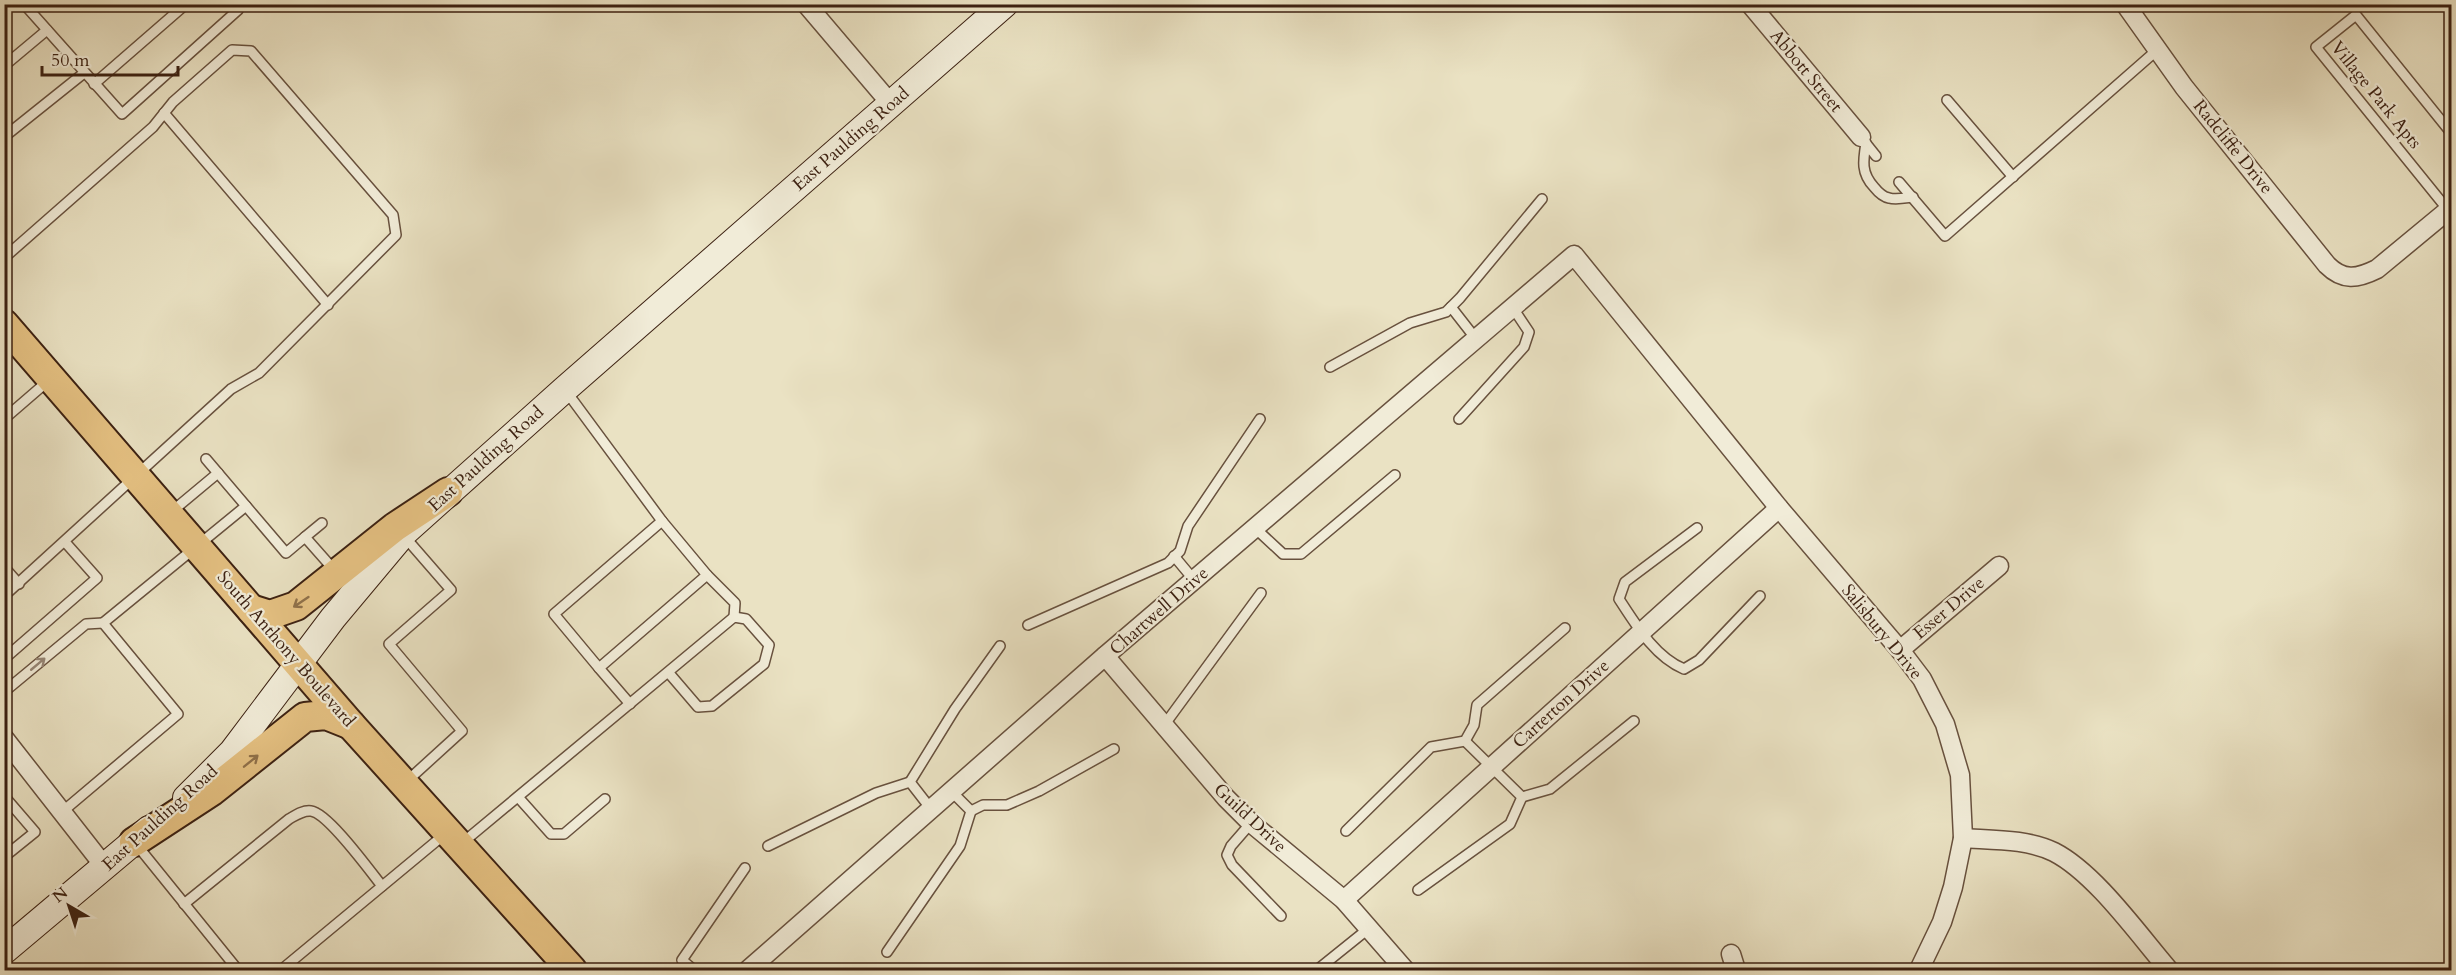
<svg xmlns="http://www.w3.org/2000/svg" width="2456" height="975" viewBox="0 0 2456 975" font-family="Cardo,serif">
<rect width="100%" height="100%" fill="#eae2c3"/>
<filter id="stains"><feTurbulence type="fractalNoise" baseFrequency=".00333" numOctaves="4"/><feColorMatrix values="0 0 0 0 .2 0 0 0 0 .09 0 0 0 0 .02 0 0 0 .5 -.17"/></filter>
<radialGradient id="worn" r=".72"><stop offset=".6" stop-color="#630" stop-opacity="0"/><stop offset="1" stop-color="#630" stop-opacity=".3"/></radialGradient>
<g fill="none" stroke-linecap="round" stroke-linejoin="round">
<g stroke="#68513e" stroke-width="12">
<g id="lane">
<polyline points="24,4 122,114 238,10 241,4"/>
<polyline points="4,66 47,30"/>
<polyline points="94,84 186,4"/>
<polyline points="1947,100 2013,177"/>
<polyline points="164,113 328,305"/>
<polyline points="4,137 84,73"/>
<polyline points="1864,141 1876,156"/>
<path d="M1866,143C1863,161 1861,173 1874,187C1878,192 1883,197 1889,198C1896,200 1905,198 1913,197"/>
<polyline points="1899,182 1945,236 2156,51"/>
<polyline points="2448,210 2316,47 2356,15 2452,134"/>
<polyline points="4,258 153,127 173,102 232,50 251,51 393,215 396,235 259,373 231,389 4,596"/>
<polyline points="1451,307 1476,339"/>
<polyline points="1330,367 1410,323 1446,312 1460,298 1542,199"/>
<polyline points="566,391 662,521 554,614 599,668"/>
<polyline points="4,419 48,381"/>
<polyline points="1459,419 1524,347 1529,332 1513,308"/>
<polyline points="206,459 286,553 305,537 335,571"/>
<polyline points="170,513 218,473"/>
<polyline points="662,521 707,575"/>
<polyline points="1255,528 1283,554 1301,554 1395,475"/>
<path d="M1697,528L1625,582L1619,599C1636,625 1655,657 1684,669L1699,660L1760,596"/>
<polyline points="404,536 451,590 389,644 462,731 406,782"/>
<polyline points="305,537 322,523"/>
<polyline points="1174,556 1194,580"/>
<polyline points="4,567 19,584"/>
<polyline points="1028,625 1168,563 1180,551 1188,526 1260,419"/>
<polyline points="4,659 97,578 65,542"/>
<polyline points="4,692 86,624 103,623"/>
<polyline points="630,704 599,668 707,575 735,603 734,617"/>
<polyline points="1165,724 1261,593"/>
<polyline points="1465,741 1522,797 1550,789 1634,721"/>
<polyline points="4,796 35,832 4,857"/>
<polyline points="518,797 551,834 564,834 605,799"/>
<polyline points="931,809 910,782 955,709 1000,646"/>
<polyline points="971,811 983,805 1007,805 1039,791 1114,749"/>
<polyline points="62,812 178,714 103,623 246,506"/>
<polyline points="1251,823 1231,846 1227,855 1232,865 1281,916"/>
<polyline points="1346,831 1431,747 1465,741 1474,725 1477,705 1565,628"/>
<polyline points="136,844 238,970"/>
<polyline points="461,844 734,617 746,619 769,645 764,664 712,706 698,707 668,672"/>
<polyline points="768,846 876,793 910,782"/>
<polyline points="1418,890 1510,824 1522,797"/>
<path d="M184,904L289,819C296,815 303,810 311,811C328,813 370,871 382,886"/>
<polyline points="887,952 960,846 971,811 951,791"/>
<polyline points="281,970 445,834"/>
<polyline points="694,970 682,960 745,868"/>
<polyline points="1317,970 1368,929"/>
</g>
</g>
<g stroke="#68513e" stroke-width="21">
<g id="street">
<polyline points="806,4 891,104"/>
<polyline points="1750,4 1861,137"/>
<path d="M2125,4L2184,87L2327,265C2343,281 2357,279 2377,269L2452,207"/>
<polyline points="1900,650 1999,566"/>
<polyline points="1105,656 1226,798 1251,823 1344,900 1405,970"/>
<polyline points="4,738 105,867"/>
<path d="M1963,838C1992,840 2028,839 2054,852C2095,873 2138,934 2169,970"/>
<polyline points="1344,900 1779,508"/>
<polyline points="1731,954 1736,970"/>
<polyline points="748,970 1105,656 1574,255 1779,508 1900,650 1922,679 1945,724 1960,775 1963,838 1953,887 1942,922 1919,970"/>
</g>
</g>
<g stroke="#3c2112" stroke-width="28">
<g id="secondary">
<polyline points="186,798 232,752 333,618 405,532 565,389 1005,4"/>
<polyline points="4,951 149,829"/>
</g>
</g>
<g stroke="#3c2112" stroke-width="32">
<g id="primary">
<polyline points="4,324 351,725 572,970"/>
<polyline points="251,609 270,615 296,606 395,527 448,492"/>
<polyline points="134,842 212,791 305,717 326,715 351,725"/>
</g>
</g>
<use href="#lane" stroke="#f1ecd8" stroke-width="9"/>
<use href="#street" stroke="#f1ecd8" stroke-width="18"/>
<use href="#secondary" stroke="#f1ecd8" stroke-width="26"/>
<use href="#primary" stroke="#e5c182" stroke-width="28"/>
</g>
<defs><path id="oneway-shaft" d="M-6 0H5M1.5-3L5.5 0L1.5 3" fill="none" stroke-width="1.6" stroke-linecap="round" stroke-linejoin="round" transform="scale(1.5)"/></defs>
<g stroke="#90714a">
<use href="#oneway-shaft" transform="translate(301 602) rotate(146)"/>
<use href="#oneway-shaft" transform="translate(251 761) rotate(-39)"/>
</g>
<use stroke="#968675" href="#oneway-shaft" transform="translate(38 664) rotate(-40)"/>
<g text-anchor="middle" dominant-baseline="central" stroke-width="4.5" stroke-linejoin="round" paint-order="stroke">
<g font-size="18" fill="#3c2112" stroke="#f1ecd8">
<text transform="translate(1806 71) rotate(50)">Abbott Street</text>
<text transform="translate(2376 95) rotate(51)">Village Park Apts</text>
<text transform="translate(851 139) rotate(-41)">East Paulding Road</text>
<text transform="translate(2233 147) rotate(51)">Radcliffe Drive</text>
<text transform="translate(486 459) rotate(-42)">East Paulding Road</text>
<text transform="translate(1949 608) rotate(-40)">Esser Drive</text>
<text transform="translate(1159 611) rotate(-41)">Chartwell Drive</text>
<text transform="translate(1882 632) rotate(51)">Salisbury Drive</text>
<text transform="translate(286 649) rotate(49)">South Anthony Boulevard</text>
<text transform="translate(1561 704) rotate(-42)">Carterton Drive</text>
<text transform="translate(160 818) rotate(-42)">East Paulding Road</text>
<text transform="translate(1250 818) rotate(43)">Guild Drive</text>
</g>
</g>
<rect width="2456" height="975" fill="none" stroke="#eae2c3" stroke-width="24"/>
<rect x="6" y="6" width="2444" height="963" fill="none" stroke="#3c2112" stroke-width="3"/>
<rect x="12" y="12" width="2432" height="951" fill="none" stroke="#3c2112" stroke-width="1.5"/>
<g transform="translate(69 906) rotate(321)" stroke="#f1ecd8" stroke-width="4.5" paint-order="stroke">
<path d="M0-4.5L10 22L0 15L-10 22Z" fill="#3c2112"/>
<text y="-9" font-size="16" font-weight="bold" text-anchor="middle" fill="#3c2112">N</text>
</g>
<path d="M42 66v9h136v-9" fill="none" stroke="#3c2112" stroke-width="3"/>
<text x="51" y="66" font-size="18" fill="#3c2112" stroke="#f1ecd8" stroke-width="4.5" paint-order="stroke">50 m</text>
<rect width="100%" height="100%" filter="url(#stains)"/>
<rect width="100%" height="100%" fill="url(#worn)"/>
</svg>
